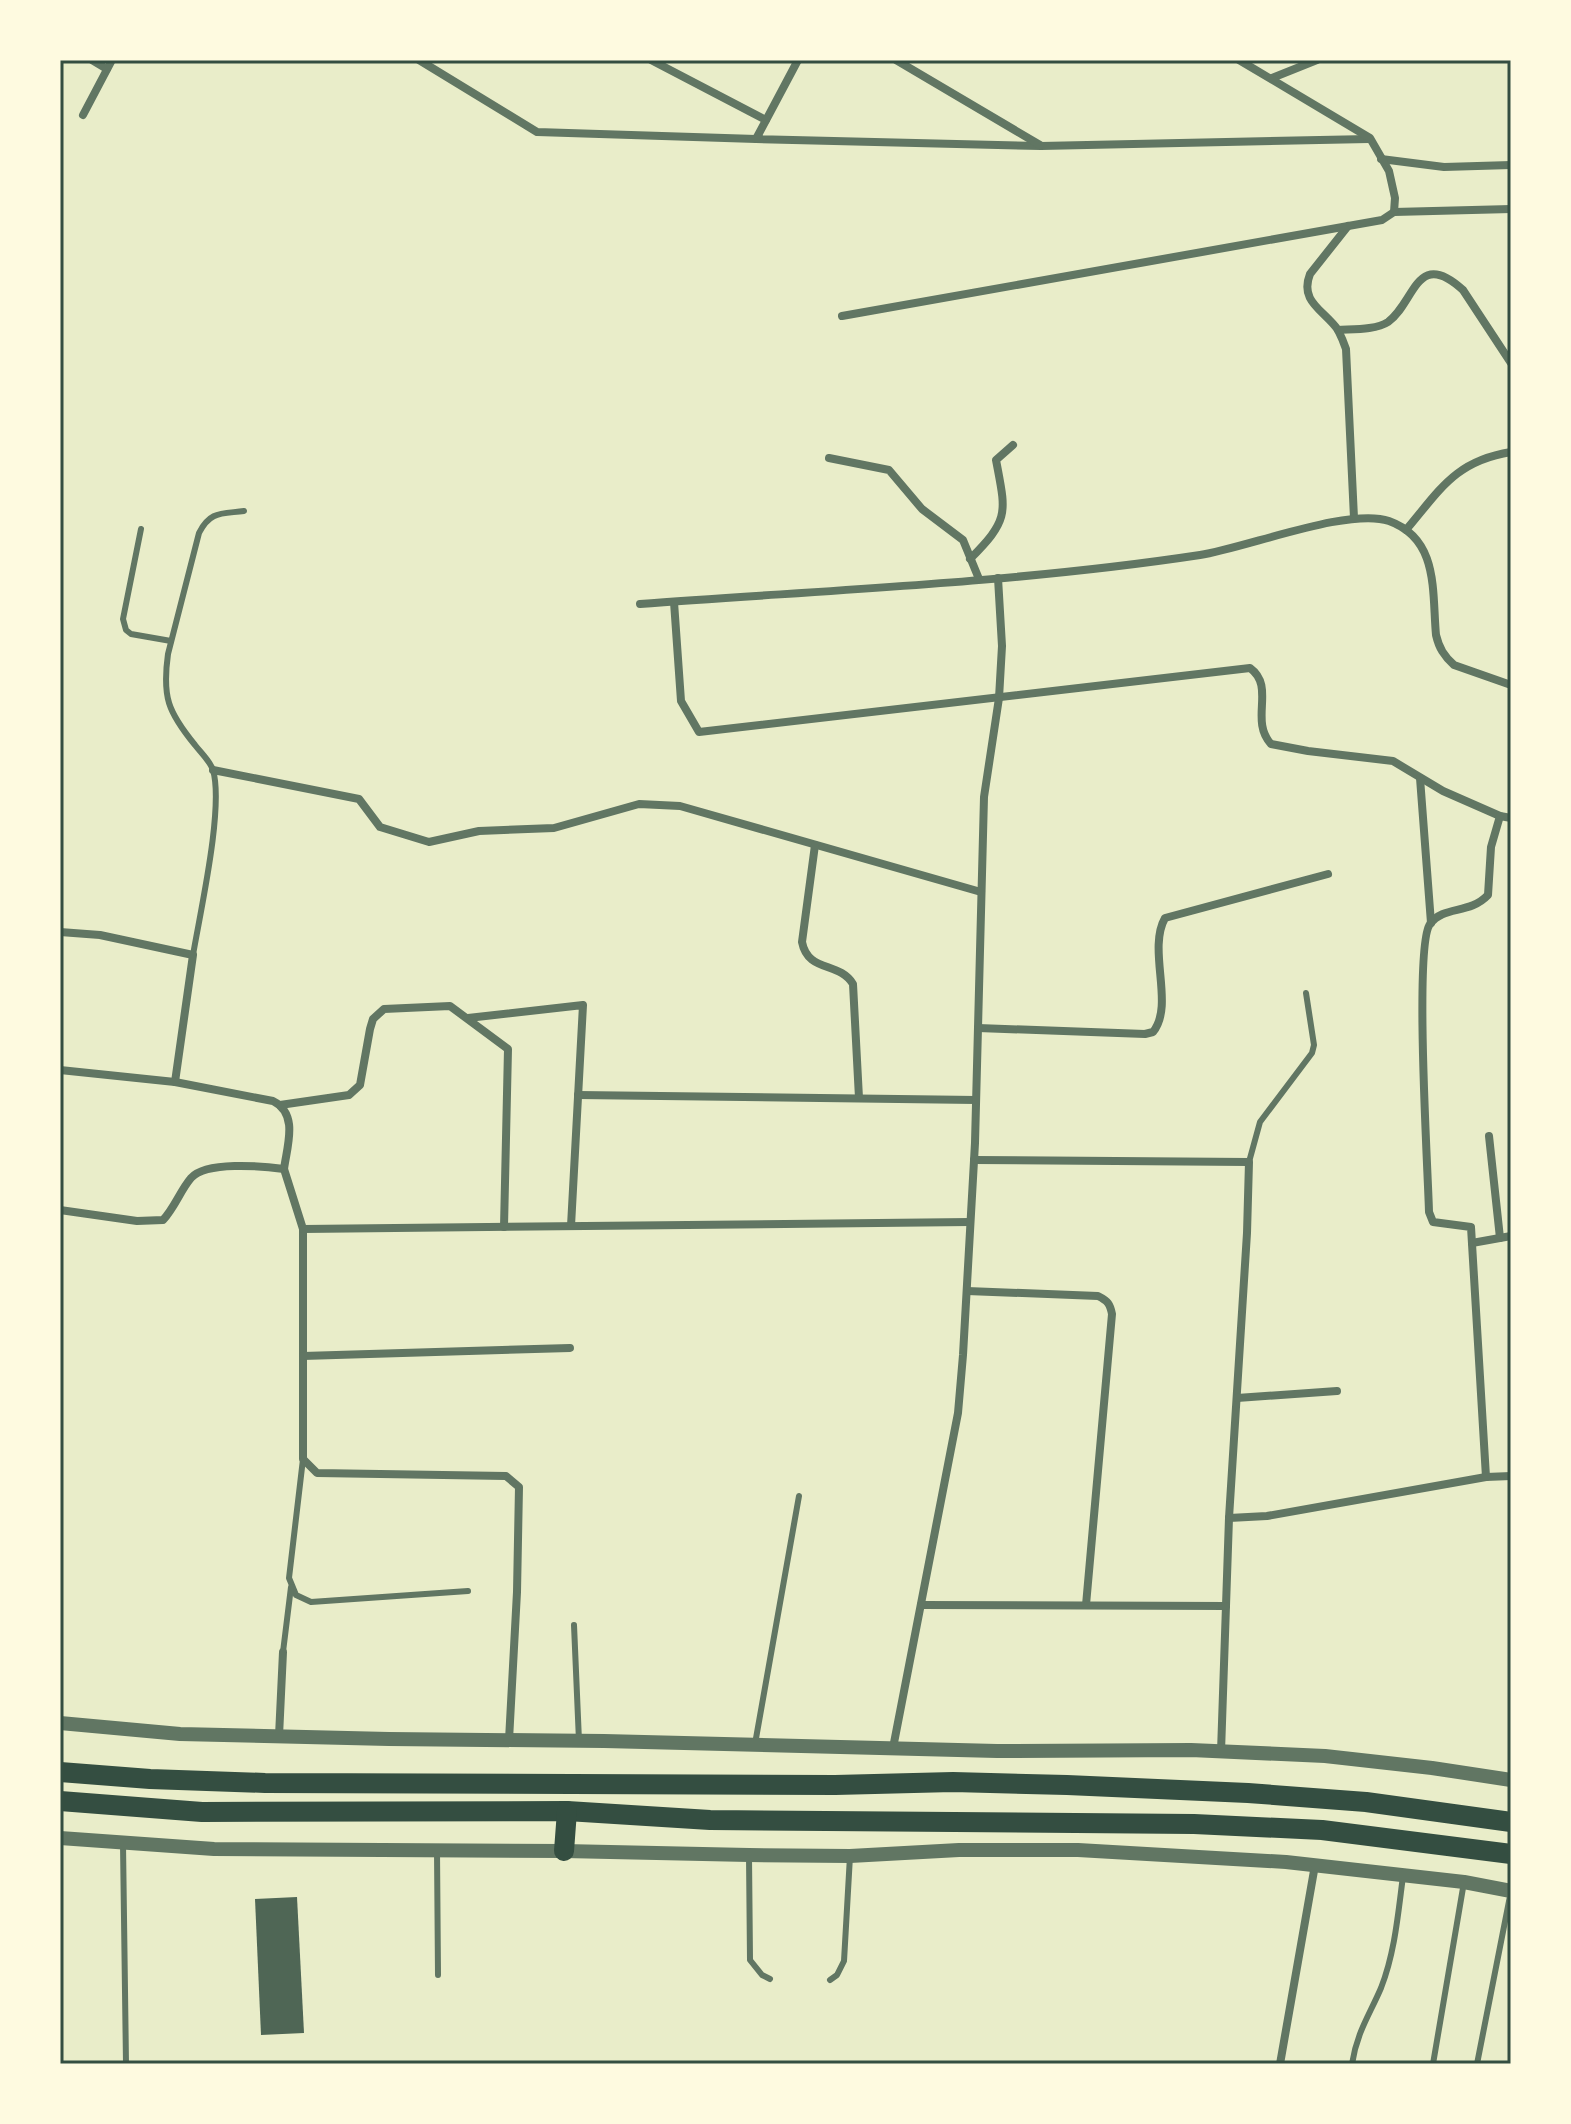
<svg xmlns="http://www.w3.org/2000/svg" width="1571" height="2124" viewBox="0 0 1571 2124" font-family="'Roboto Condensed',sans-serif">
<rect width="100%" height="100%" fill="#e9edc9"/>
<polygon fill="#4f6655" points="297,1897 304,2033 261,2035 255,1899"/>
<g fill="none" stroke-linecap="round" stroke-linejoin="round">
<g stroke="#617663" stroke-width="6">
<polyline points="141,529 123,619 126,630 131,634 171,641"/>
<path d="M193,955C200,913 224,808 213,770C210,761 201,753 195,745C168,712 162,697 168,654L199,533C210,511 221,514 244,511"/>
<polyline points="1249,1162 1260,1122 1312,1053 1314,1045 1306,993"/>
<polyline points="303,1459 289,1578 296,1595 311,1602 468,1591"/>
<polyline points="574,1625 579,1741"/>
<polyline points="283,1652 291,1587"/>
<polyline points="755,1744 799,1496"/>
<polyline points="123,1844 126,2064"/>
<polyline points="437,1851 438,1975"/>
<polyline points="749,1856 750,1960 762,1975 770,1979"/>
<polyline points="830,1980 837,1975 844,1961 850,1856"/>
<path d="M1352,2064C1357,2032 1369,2016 1381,1988C1395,1952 1398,1914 1403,1876"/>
<polyline points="1433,2064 1464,1882"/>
<polyline points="1477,2064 1511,1891"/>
</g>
<g stroke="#617663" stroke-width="8">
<polyline points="92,60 107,69"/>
<polyline points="419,60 537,132 756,139"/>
<polyline points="651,60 766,120"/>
<polyline points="798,60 756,139 1041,146 1369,139"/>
<polyline points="896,60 1040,145"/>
<polyline points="1272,78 1317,60"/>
<polyline points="83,115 112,60"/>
<polyline points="1381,159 1444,167 1511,165"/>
<polyline points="1394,212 1511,209"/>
<path d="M1348,226L1310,274C1299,302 1324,310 1338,330C1341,336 1344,343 1346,349L1354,518"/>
<polyline points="842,316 1382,220 1394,212 1395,198 1389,171 1370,138 1239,60"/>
<path d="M1338,330C1352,329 1376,330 1388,322C1415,303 1416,247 1463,290L1511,363"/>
<polyline points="829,458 889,470 922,509 963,540 979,579"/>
<path d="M1406,530C1440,490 1455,461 1511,452"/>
<path d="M970,559C1010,519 1006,513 996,460L1013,445"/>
<path d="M674,602L681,701L699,732L1250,668C1276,687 1249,720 1271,744L1308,751L1393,761L1443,791L1500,816L1511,818"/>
<path d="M640,604C827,590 1015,583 1200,555C1246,548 1349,507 1389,521C1439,539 1432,591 1436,635C1439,648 1444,656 1454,665L1511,685"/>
<polyline points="213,770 359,799 380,827 429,842 479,831 554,828 639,804 680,806 981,892"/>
<polyline points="1420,778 1431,923"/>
<path d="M815,845L802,942C808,973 839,961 853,984L859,1098"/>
<polyline points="60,932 100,935 193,955 175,1082"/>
<polyline points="468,1018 583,1005 571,1226"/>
<path d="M978,1028L1145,1034L1153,1032C1175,1005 1147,950 1165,918L1328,874"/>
<path d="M60,1070L175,1082L273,1101C299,1114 287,1146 284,1169"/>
<polyline points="578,1095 976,1100"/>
<polyline points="280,1105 349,1095 360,1085 370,1029 373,1019 384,1009 450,1006 508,1049 504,1227"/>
<polyline points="1489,1136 1500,1238"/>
<polyline points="974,1160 1249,1162 1247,1233 1229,1518 1221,1752"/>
<path d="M60,1210L137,1221L163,1220C175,1207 180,1191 191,1178C206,1161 261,1166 284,1169L303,1229V1459L317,1473L506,1476L519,1487L517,1592L509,1740"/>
<polyline points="303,1229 970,1222"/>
<polyline points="1472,1243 1511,1236"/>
<path d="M967,1291L1098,1296C1108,1301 1110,1304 1112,1314L1086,1605"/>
<polyline points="303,1356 570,1348"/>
<polyline points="1237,1398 1337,1391"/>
<path d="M1486,1477L1471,1227L1433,1222L1429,1212C1428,1170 1414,946 1430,924C1444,905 1469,915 1488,895L1491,847L1500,816"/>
<polyline points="1229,1518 1267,1516 1486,1477 1511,1476"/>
<polyline points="921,1605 1226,1606"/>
<polyline points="279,1736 283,1652"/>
<polyline points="893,1748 958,1413 963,1355 975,1143 984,797 999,698 1002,646 998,578"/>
<polyline points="1280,2064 1315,1865"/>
</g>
<g stroke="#617663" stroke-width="14">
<polyline points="60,1723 180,1734 389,1739 604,1741 997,1751 1191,1750 1325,1756 1432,1768 1511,1780"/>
<polyline points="60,1838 214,1849 564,1851 749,1855 850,1856 959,1850 1078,1850 1286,1862 1464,1882 1511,1891"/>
</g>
<g stroke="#344e41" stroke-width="20">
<polyline points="60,1772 150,1779 265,1783 835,1785 953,1782 1067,1785 1248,1793 1366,1802 1511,1822"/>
<polyline points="60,1801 202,1812 567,1811 710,1820 1194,1824 1322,1830 1511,1854"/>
<polyline points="564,1851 567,1811"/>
</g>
</g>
<rect width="1571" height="2124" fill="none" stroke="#fefae0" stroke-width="124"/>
<rect x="62" y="62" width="1447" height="2000" fill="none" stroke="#344e41" stroke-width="3"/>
</svg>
